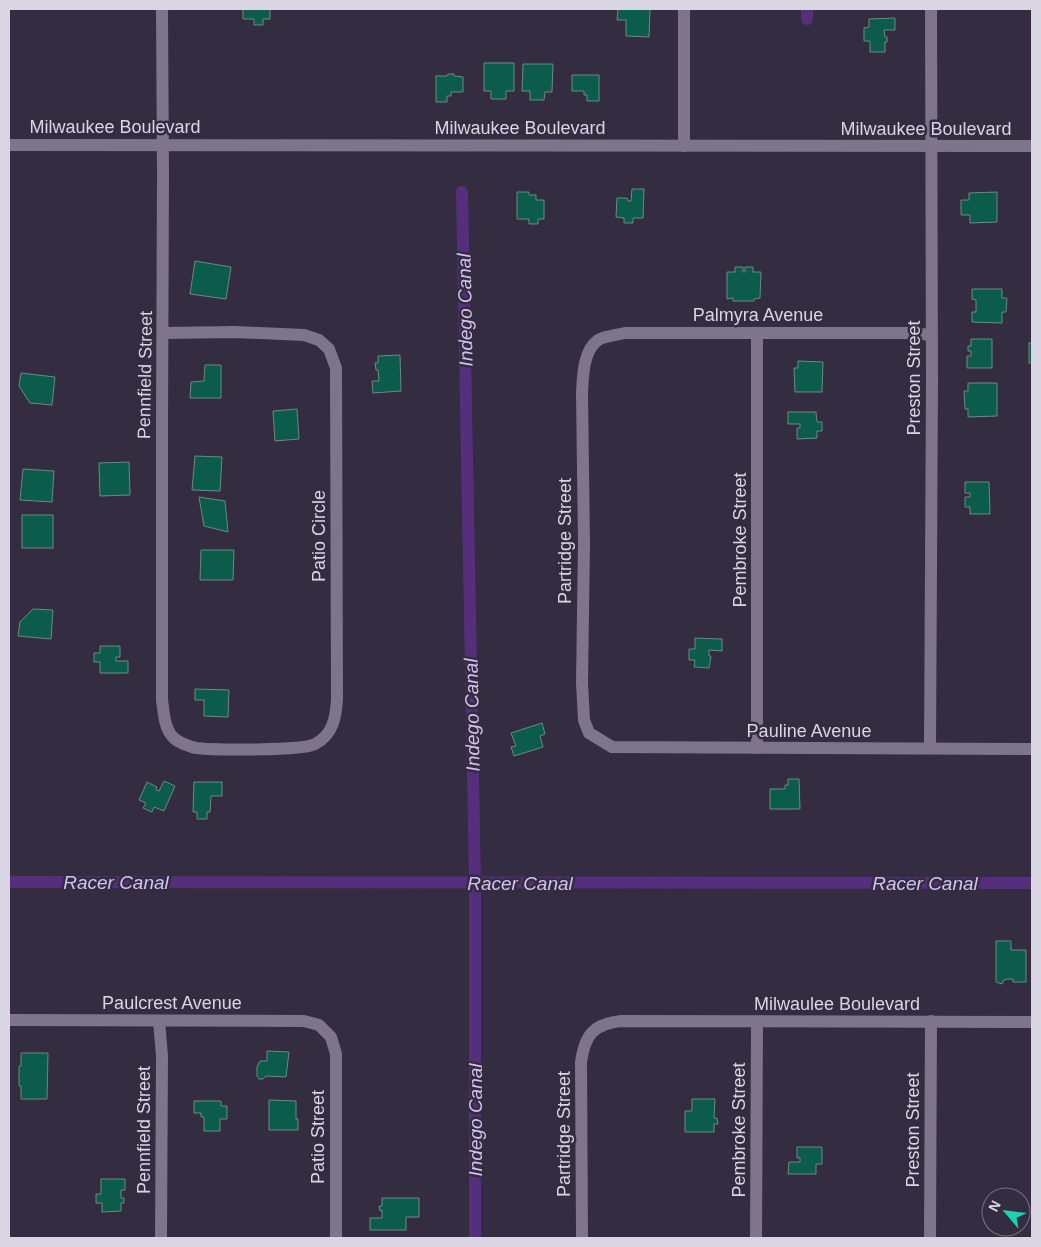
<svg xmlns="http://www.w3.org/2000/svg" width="1041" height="1247" viewBox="0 0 1041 1247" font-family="Helvetica,sans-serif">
<rect width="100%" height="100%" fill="#342c40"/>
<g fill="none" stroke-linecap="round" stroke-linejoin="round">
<g stroke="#552f7c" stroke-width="12">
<polyline points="807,9 807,19"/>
<polyline points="462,192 475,882 475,1238"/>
<polyline points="9,882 1032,883"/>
</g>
</g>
<g fill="#0c5c4c" stroke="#6b8a81">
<polygon points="243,9 270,9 270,19 263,19 263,25 254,25 254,19 243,19"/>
<polygon points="618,9 650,9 649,37 626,36 626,20 617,20"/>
<polygon points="895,18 895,30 884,30 885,37 887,37 887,42 885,42 885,52 870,52 870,41 864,41 864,28 869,27 869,19"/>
<polygon points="484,63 514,63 514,91 506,91 506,99 491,99 491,91 484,91"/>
<polygon points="523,64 553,64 552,92 545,92 544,100 530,100 530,91 522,91"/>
<polygon points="448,74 454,74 454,76 463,77 463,92 451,92 451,96 447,96 447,102 436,102 436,76 447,76"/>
<polygon points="572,75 599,75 599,101 587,101 587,95 584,95 584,91 572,91"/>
<polygon points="632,189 644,189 643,218 633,218 633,223 624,223 624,218 616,217 617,198 627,198 628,201 631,201"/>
<polygon points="517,192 529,192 529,195 536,195 536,200 544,200 544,219 538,219 538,224 529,224 529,219 517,219"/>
<polygon points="997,192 997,222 970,223 970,215 961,215 961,200 969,200 969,193"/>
<polygon points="195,261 231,267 226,299 190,294"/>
<polygon points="735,267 743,267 743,272 745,272 745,267 753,267 753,272 761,272 760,298 754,299 754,301 733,301 733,298 727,299 727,272 735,272"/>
<polygon points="972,289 1002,289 1002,298 1007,298 1006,312 1002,312 1002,323 972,322 972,312 976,312 976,300 972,299"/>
<polygon points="971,339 992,339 992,368 967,368 967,356 971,356 971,351 968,351 968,346 971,346"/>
<rect x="1029" y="343" width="3" height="20"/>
<polygon points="400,355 401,391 373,393 372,381 379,381 378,370 376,370 375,363 378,363 378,356"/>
<polygon points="798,361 823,362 822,392 795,392 794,368 798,368"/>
<polygon points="205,365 221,365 221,398 190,398 191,382 204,381"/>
<polygon points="21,373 55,377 52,405 30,403 19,386"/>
<polygon points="968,383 997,383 997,416 968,417 968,409 965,409 964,391 968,391"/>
<polygon points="297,409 299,439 275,441 273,411"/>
<polygon points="788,412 816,412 817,422 822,422 822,431 817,431 817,438 797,439 797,428 800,428 800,424 788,424"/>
<polygon points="195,456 222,457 220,491 192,490"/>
<polygon points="129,462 130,495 100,496 99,463"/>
<polygon points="23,469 54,471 52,502 20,500"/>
<polygon points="965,482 989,482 990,514 970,514 970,507 965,507 965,497 970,497 970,493 965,493"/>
<polygon points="199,497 225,501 228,532 204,526"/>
<rect x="22" y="515" width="31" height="33"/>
<polygon points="201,550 234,550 233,580 200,580"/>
<polygon points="33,609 53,610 51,639 18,636 20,622"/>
<polygon points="695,638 722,639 722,651 709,650 709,656 711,656 709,668 694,667 695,660 689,660 689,649 695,649"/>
<polygon points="100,646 120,646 120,657 116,657 116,661 128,661 128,673 100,673 100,662 94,662 94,653 100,653"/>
<polygon points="195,689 229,690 228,717 204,716 204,700 195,700"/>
<polygon points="542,723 545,734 540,736 543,747 514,756 511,747 516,746 511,733"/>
<polygon points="788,779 799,779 800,809 770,809 770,789 785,789 785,785 788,785"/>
<polygon points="164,781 175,786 164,811 154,807 152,812 143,808 146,803 139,800 147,782 157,787 156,790 159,791"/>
<polygon points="194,782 222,782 222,796 211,796 210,812 207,812 207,819 197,819 197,812 193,812"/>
<polygon points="996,941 1011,941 1011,950 1026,950 1026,982 1013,982 1013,979 1007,979 1004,980 1002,984 996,982"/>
<polygon points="267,1051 289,1052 286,1077 266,1076 263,1079 259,1079 257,1076 257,1067 260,1061 267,1061"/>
<polygon points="21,1053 48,1053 47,1099 21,1099 21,1086 19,1086 19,1066 21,1066"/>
<polygon points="692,1099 715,1099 714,1118 717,1118 718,1124 714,1124 714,1132 685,1132 685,1111 692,1111"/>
<polygon points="269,1100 296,1101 296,1119 298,1119 298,1130 269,1130"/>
<polygon points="194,1101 221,1101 221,1106 227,1106 227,1119 220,1119 220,1131 204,1131 204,1117 201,1117 201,1113 194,1113"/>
<polygon points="797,1147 822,1147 822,1164 816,1164 816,1174 788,1174 789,1162 800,1162 800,1158 797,1158"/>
<polygon points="101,1179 125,1179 125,1190 121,1190 121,1198 124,1198 124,1203 121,1203 121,1211 102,1212 102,1203 96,1203 96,1194 101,1194"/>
<polygon points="382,1198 419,1198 419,1217 406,1217 406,1230 370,1230 370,1218 382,1218 382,1210 380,1211 379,1206 382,1206"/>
</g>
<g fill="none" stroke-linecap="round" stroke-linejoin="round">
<g stroke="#7e748c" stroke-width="12">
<path d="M162,9L163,175L162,427V700C164,713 164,730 175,739C180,743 191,747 196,748C213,750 303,751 315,744C333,735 336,717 337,699L336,368L329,349L319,340L304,335L236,332L163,333"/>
<polyline points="684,9 684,146"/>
<polyline points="9,145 1032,146"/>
<polyline points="757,333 757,748"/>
<path d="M931,335L911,333H625C617,335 605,336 598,340C583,351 583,376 582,393L584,543L582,683L584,720L589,733L612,747L1032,749"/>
<polyline points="930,748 932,382 931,9"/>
<polyline points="9,1020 304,1021 319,1025 331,1037 336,1054 336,1238"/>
<polyline points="159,1021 162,1056 161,1238"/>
<path d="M582,1238L581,1062C585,1035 593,1024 621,1021L1032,1022"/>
<polyline points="756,1238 757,1022"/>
<polyline points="930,1238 931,1021"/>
</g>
</g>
<g text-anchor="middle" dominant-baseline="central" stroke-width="5" stroke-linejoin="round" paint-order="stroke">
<g font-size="18" fill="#dad5e2" stroke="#342c40">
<text x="115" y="127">Milwaukee Boulevard</text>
<text x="520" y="128">Milwaukee Boulevard</text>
<text x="926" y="129">Milwaukee Boulevard</text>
<text x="758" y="315">Palmyra Avenue</text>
<text transform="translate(145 375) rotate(-89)">Pennfield Street</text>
<text transform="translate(914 378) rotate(-90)">Preston Street</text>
<text transform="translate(319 536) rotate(-90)">Patio Circle</text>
<text transform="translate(740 540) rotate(-90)">Pembroke Street</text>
<text transform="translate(565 541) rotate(-90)">Partridge Street</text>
<text x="809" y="731">Pauline Avenue</text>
<text x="172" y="1003">Paulcrest Avenue</text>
<text x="837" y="1004">Milwaulee Boulevard</text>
<text transform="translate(144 1130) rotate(-90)">Pennfield Street</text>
<text transform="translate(739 1130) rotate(-90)">Pembroke Street</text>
<text transform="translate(913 1130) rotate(-90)">Preston Street</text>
<text transform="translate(564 1134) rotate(-90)">Partridge Street</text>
<text transform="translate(318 1137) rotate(-90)">Patio Street</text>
</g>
<g font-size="19" font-style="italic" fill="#d4c3ef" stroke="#342c40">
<text transform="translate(465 310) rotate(-91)">Indego Canal</text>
<text transform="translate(472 715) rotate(-91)">Indego Canal</text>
<text x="116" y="882">Racer Canal</text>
<text x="520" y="883">Racer Canal</text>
<text x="925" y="883">Racer Canal</text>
<text transform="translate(475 1120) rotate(-90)">Indego Canal</text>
</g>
</g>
<rect width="1041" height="1247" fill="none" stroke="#dad5e2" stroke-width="20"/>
<g transform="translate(1006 1212) rotate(298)"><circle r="24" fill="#342c40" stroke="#767081"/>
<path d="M0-4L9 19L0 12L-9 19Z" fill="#18d5b2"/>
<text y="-8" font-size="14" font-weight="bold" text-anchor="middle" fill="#dad5e2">N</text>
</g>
</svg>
